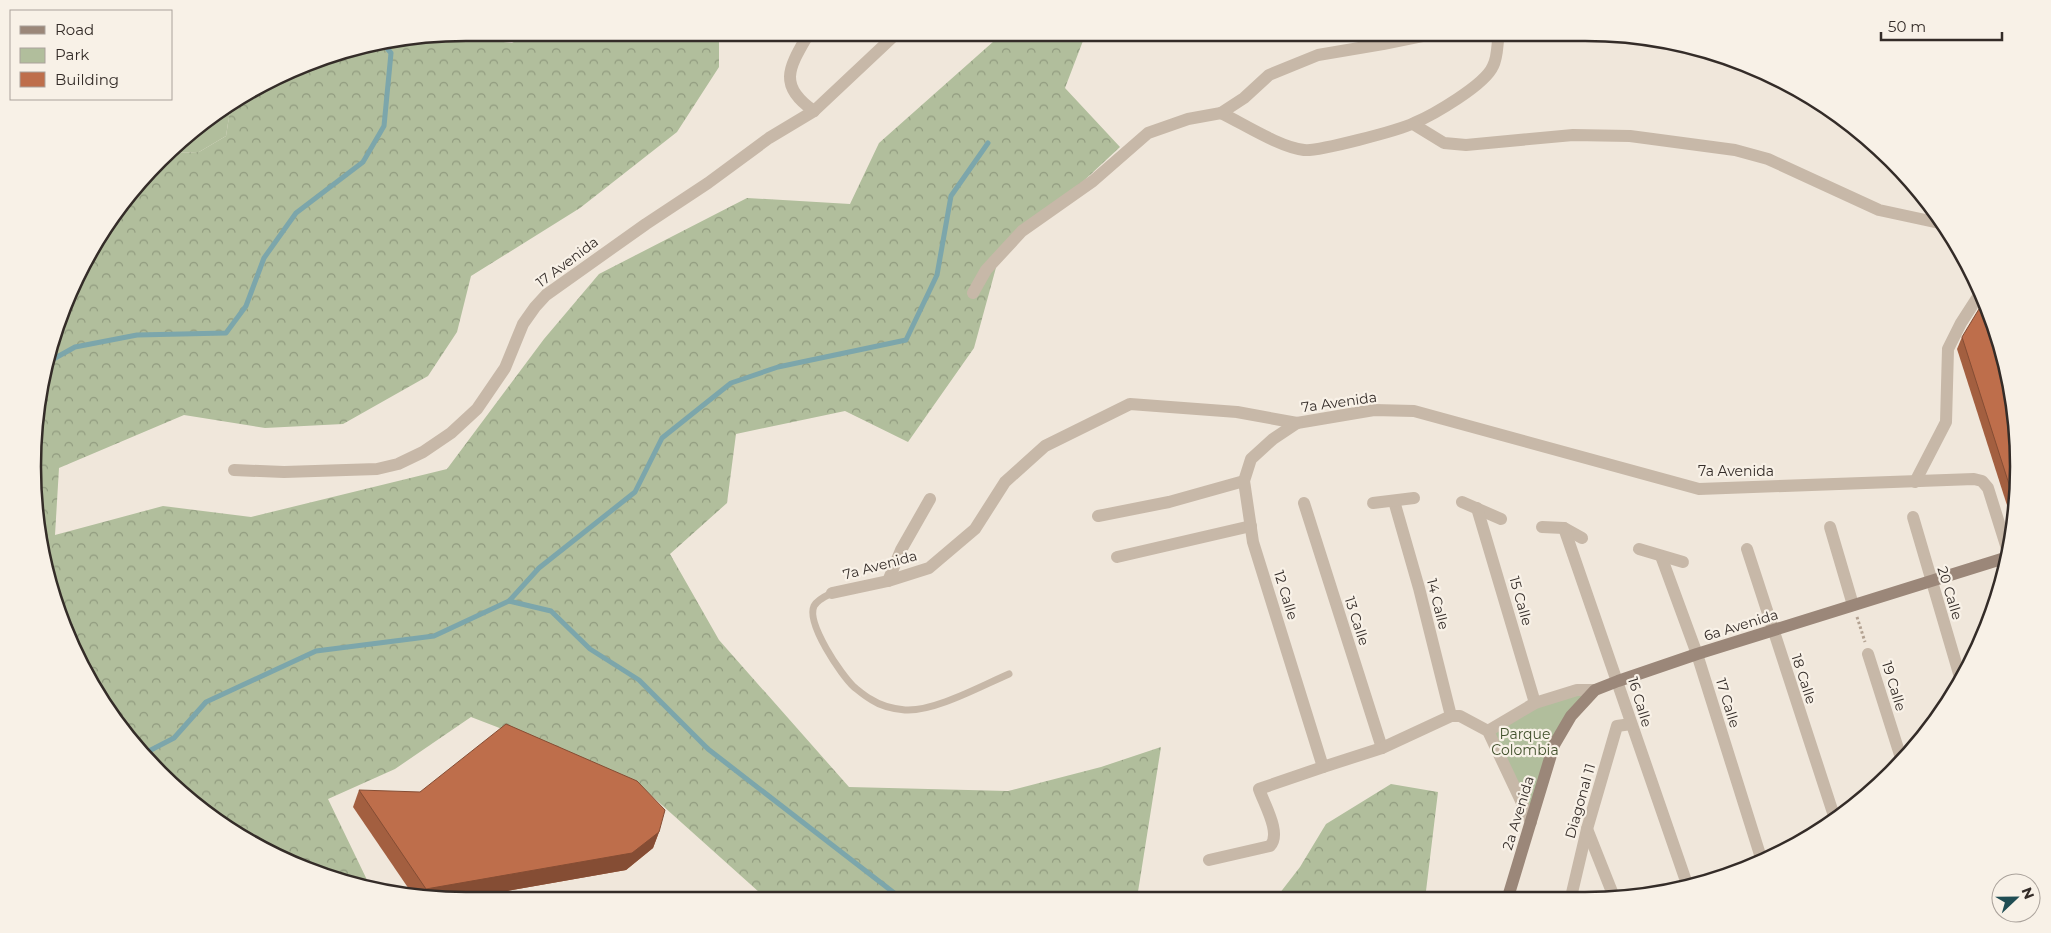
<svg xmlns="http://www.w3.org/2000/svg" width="2051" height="933" viewBox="0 0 2051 933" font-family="Montserrat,sans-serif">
<defs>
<pattern id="forest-crowns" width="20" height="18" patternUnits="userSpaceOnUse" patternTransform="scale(1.25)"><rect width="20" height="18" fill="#b1be9c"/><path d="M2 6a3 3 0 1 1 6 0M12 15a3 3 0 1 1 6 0" fill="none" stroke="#919b7f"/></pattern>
</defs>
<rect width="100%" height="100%" fill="#f0e7db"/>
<g fill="#b1be9c">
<polygon points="231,104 226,136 199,152 170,153 181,140"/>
<polygon points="1590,691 1560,732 1532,818 1488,731 1539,702"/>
</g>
<g fill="url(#forest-crowns)">
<polygon points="466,33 468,38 512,43 530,33 719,33 719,67 677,132 580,208 471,276 457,332 428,376 343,424 265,428 184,415 59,468 55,535 163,506 251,517 447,469 544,339 599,274 747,198 850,204 879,143 1003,33 1086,33 1065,88 1120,147 1061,202 1000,253 974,348 908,442 845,411 736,434 727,503 670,554 719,640 849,787 1008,791 1101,767 1161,747 1137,898 768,900 634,780 471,717 395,769 328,799 368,882 369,888 301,868 181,793 91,683 56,606 36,523 41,382 91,250 170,153 199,152 226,136 231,104 250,91 327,56"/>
<polygon points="1391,784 1438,792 1426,891 1423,897 1276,898 1300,867 1326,824"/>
</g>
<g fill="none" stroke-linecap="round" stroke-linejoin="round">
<g stroke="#7ca6ab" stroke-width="5">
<polyline points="48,362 75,347 137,335 226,333 246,306 264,258 296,213 363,162 384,126 391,53 385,46"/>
<polyline points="509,601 551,611 590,649 639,680 708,749 902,899"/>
<polyline points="147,752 174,738 206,702 316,651 434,636 509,601 539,568 635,492 662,438 731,383 778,367 906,340 937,275 951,196 988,143"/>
</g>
<polyline stroke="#b3a292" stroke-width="3" stroke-dasharray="2.5 2.5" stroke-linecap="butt" points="1857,617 1865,642"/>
<path stroke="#c7b8a8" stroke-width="7" d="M832,593C826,596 818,599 814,606C806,623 841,675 854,687C859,691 866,697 872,700C881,706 895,709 905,710C934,712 981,686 1009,674"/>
<g stroke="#c7b8a8" stroke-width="12">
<path d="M809,33C790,66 776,85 814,111"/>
<path d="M1221,113C1244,124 1279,147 1304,150C1317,152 1400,130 1414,123C1433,115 1485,85 1493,66C1498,57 1497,43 1499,33"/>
<polyline points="1413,124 1444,143 1466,145 1573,135 1630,136 1735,150 1768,159 1879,210 1944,224"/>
<polyline points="973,293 986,270 1022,231 1093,181 1148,133 1188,119 1221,113 1244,98 1269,75 1318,55 1383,44 1437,33"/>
<polyline points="234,470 284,472 377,469 398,464 423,452 451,433 477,409 505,368 523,324 535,307 546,295 646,224 708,183 769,138 814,111 897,33"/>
<polyline points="1915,482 1946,422 1948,349 1961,323 1981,292"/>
<polyline points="1394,501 1419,588 1451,716"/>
<polyline points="1462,502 1501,519"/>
<polyline points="1304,503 1382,748"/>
<polyline points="1373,503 1414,498"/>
<polyline points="1477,508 1535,703"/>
<polyline points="1098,516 1169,502 1244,481"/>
<polyline points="1913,517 1960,677"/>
<polyline points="1542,527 1564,528 1582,538"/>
<polyline points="1830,527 1853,605"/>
<polyline points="1564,528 1687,884"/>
<polyline points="1639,549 1683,562"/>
<polyline points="1747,549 1835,819"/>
<polyline points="1661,556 1697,654 1762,861"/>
<polyline points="1117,557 1251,526"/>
<polyline points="888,581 901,550 930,499"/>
<polyline points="832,593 888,581 929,568 975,529 1005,482 1045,446 1130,404 1237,412 1297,423 1374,410 1414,411 1699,489 1974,479 1982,481 1988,488 2009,555"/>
<polyline points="1868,654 1901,758"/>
<polyline points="1488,731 1535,703 1577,690 1595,690"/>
<polyline points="1323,767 1382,748 1451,716 1460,716 1488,731 1531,822"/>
<polyline points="1587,829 1614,897"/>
<path d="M1209,860L1270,846C1282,834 1264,804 1259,789L1323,767L1253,542L1244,481L1251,459L1273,439L1297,423"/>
<polyline points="1571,897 1587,829 1617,726 1631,724"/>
</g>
<polyline stroke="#9b8779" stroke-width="12" points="1508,897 1554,745 1571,716 1595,690 1618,681 1697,654 2008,557"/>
</g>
<g fill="#a35f40">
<polygon points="1962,337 2018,466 2013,524 1957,349"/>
<polygon points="359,790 659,832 653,848 626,870 456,900 413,895 353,807"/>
</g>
<polygon fill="#854d34" points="659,832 653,848 626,870 456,900 424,896 426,889"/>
<g fill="#be6e4b" stroke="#854d34">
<polygon points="1985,299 2010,382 2018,466 2015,503 1962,337"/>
<polygon points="506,724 637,781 665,810 659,832 632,853 426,889 359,790 420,792"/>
</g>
<g text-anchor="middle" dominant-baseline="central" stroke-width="4.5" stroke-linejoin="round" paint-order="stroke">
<g font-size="14" fill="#342c28" stroke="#f8f1e7">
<text transform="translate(567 262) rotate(-37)">17 Avenida</text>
<text transform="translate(1339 402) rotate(-8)">7a Avenida</text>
<text x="1736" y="471">7a Avenida</text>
<text transform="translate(880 565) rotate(-15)">7a Avenida</text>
<text transform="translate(1950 593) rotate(73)">20 Calle</text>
<text transform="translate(1286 595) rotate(73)">12 Calle</text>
<text transform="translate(1521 601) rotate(74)">15 Calle</text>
<text transform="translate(1438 604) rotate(76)">14 Calle</text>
<text transform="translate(1357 621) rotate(72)">13 Calle</text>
<text transform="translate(1741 625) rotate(-17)">6a Avenida</text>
<text transform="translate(1804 679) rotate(72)">18 Calle</text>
<text transform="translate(1894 686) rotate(73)">19 Calle</text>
<text transform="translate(1640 702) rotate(73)">16 Calle</text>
<text transform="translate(1728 703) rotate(73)">17 Calle</text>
<text transform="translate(1580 801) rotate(-74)">Diagonal 11</text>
<text transform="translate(1518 813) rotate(-73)">2a Avenida</text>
</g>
<g font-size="14" fill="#42512d" stroke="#f8f1e7">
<text x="1525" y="734">Parque<tspan x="1525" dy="16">Colombia</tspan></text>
</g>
</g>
<path d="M0 0H2051V933H0ZM466 41H1585A425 425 0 0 1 2010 466V467A425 425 0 0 1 1585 892H466A425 425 0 0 1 41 467V466A425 425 0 0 1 466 41Z" fill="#f8f1e7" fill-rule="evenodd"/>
<path fill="none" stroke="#342c28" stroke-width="2.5" d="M466 41H1585A425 425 0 0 1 2010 466V467A425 425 0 0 1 1585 892H466A425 425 0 0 1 41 467V466A425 425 0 0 1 466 41Z"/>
<rect x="10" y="10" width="162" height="90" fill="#f8f1e7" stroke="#aaa29b"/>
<rect x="20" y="26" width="25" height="8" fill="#9b8779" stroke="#aaa29b"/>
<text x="55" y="35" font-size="15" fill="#342c28">Road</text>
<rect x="20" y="48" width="25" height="15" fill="#b1be9c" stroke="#aaa29b"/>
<text x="55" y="60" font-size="15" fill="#342c28">Park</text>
<rect x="20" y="72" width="25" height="15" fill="#be6e4b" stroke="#aaa29b"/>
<text x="55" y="85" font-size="15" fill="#342c28">Building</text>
<g transform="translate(2016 898) rotate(68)"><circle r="24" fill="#f8f1e7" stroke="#aaa29b"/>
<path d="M0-4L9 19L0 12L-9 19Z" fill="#204d53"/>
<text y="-8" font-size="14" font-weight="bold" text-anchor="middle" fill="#342c28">N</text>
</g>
<path d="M1881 32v8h121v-8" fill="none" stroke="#342c28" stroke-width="2.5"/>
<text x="1888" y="32" font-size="15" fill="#342c28" stroke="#f8f1e7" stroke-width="4" paint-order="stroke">50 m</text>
</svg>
